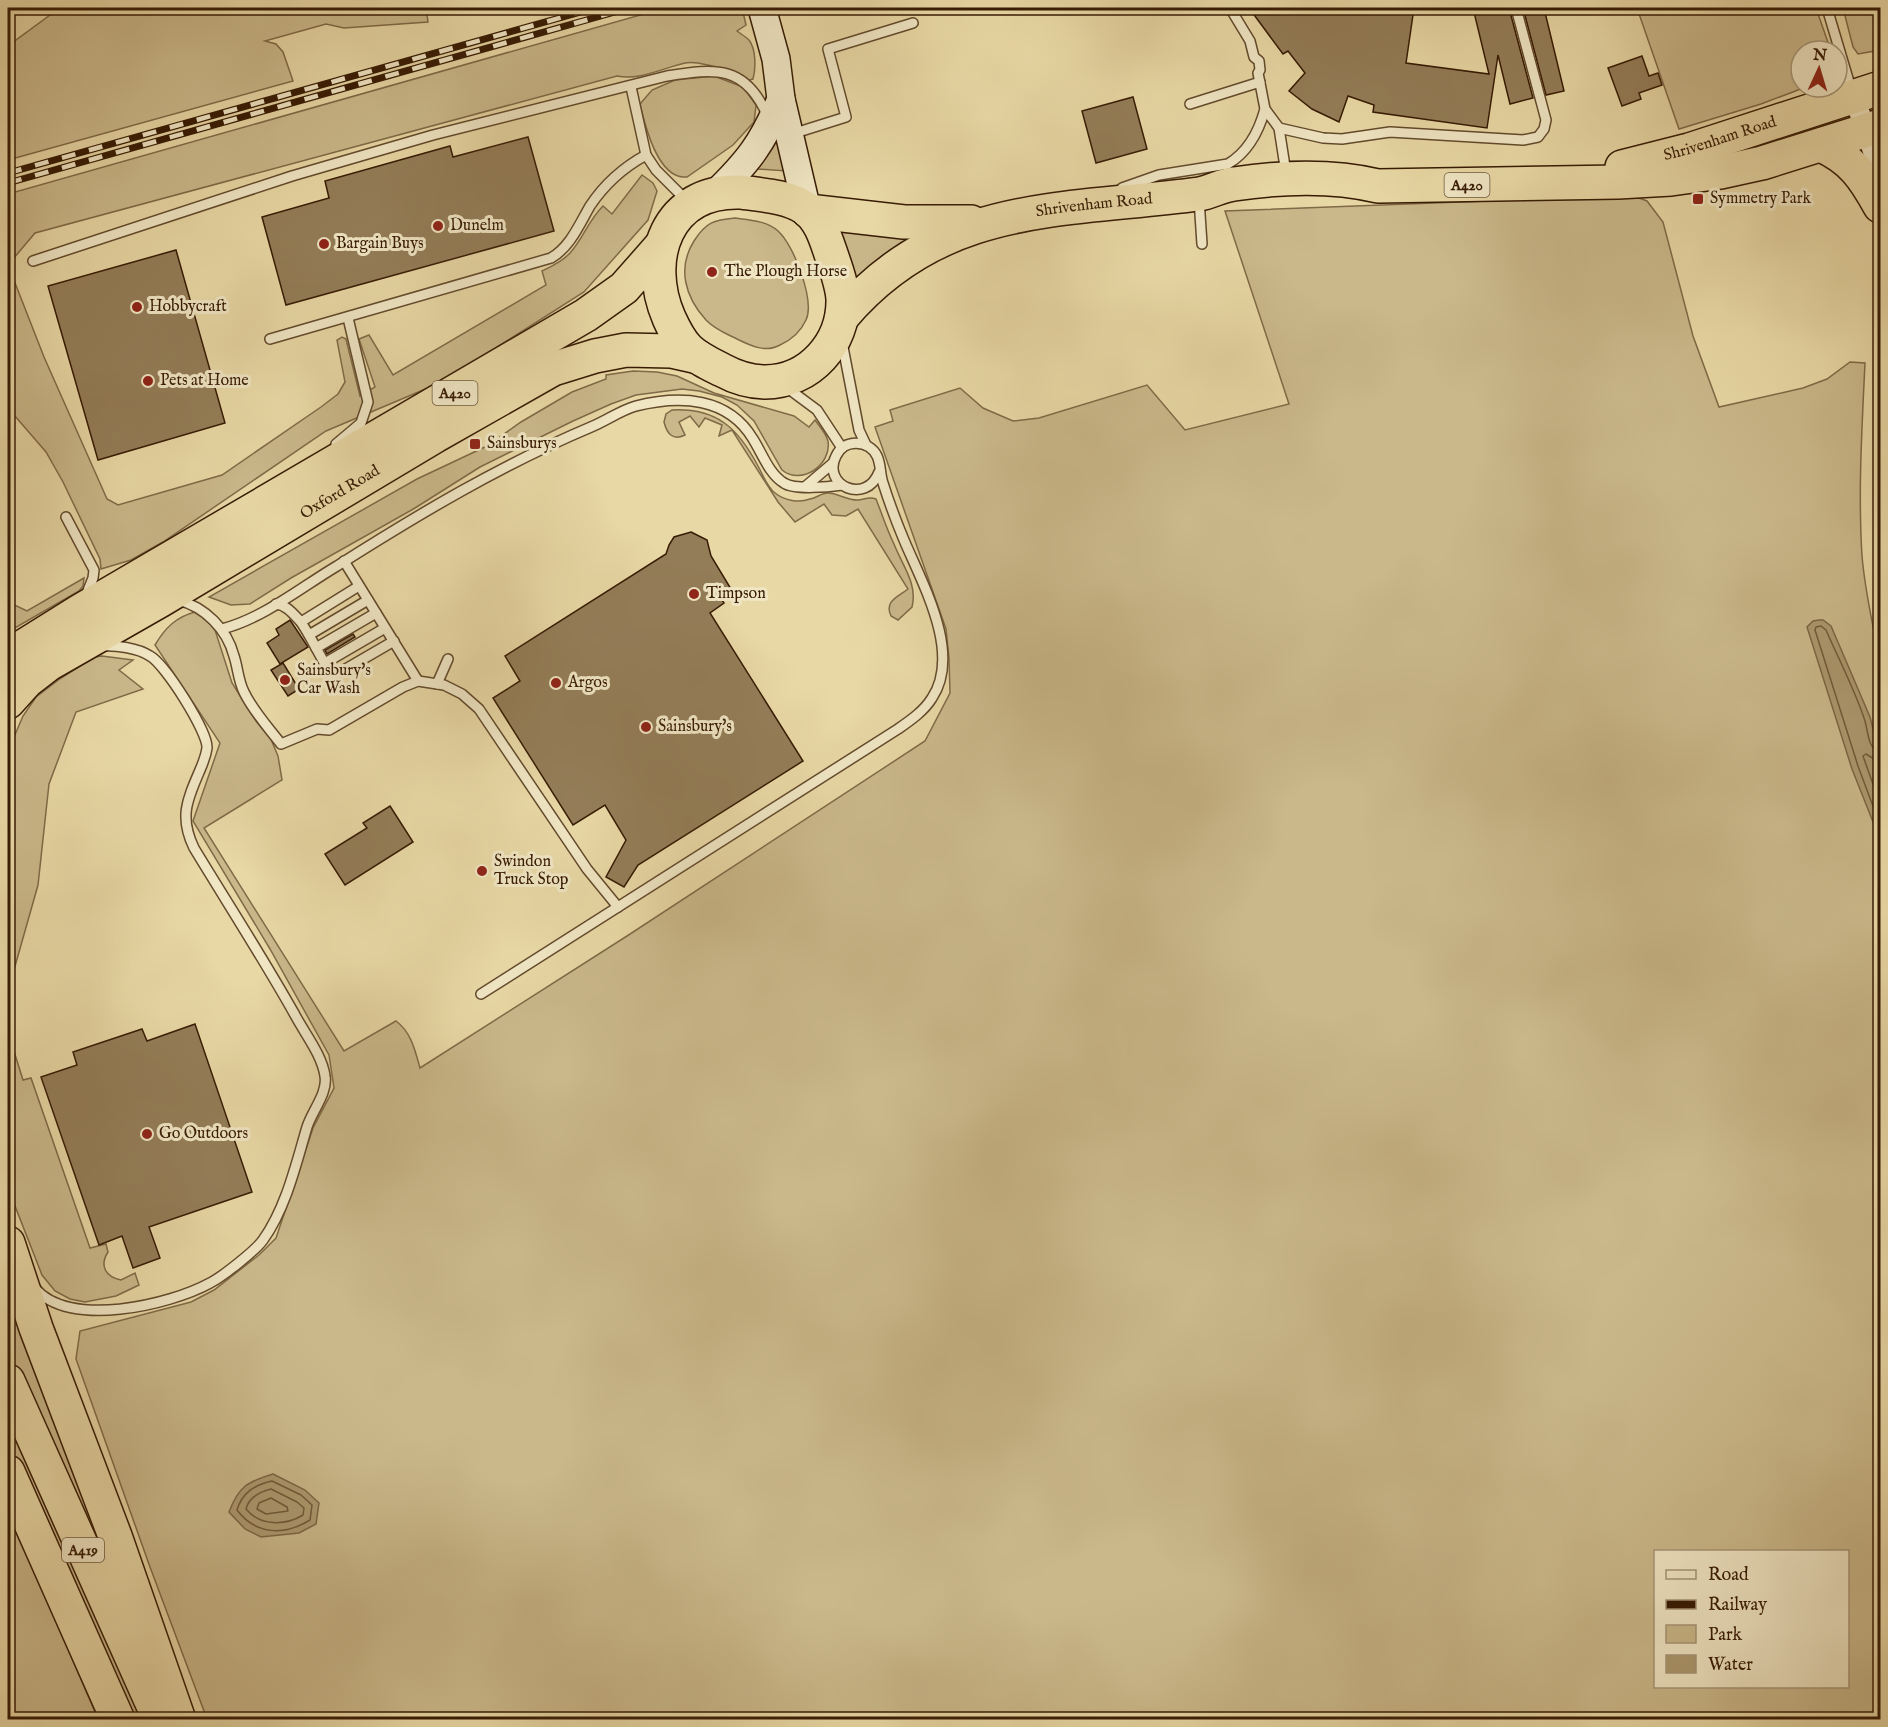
<svg xmlns="http://www.w3.org/2000/svg" width="1888" height="1727" viewBox="0 0 1888 1727" font-family="'IM FELL English',serif">
<rect width="100%" height="100%" fill="#e8d8a5"/>
<filter id="stains"><feTurbulence type="fractalNoise" baseFrequency=".00333" numOctaves="4"/><feColorMatrix values="0 0 0 0 .2 0 0 0 0 .09 0 0 0 0 .02 0 0 0 .5 -.17"/></filter>
<radialGradient id="worn" r=".72"><stop offset=".6" stop-color="#630" stop-opacity="0"/><stop offset="1" stop-color="#630" stop-opacity=".3"/></radialGradient>
<g fill="#cab88a" stroke="#806a47" stroke-width="1.5" fill-rule="evenodd">
<polygon points="57,8 426,8 428,22 344,28 326,24 265,41 276,44 283,52 293,81 8,160 8,46 50,15"/>
<path d="M665,8H742L746,25L737,31C741,34 746,37 749,40C756,49 756,68 753,79C731,88 731,69 712,66C703,64 694,61 685,63C663,68 639,81 617,76L35,233L8,265L44,357L107,499L118,505L222,475L321,407L338,394L345,382L337,340L342,337L346,339L360,396L375,387L359,339L369,335L393,375L546,285L542,271C552,266 562,262 570,253C583,239 588,221 603,206L612,214L642,175L653,183L657,191L648,220L584,292L442,382L326,431L163,542L131,560L101,569L100,559L63,482L46,452L8,408V194Z"/>
<polygon points="1637,8 1816,8 1831,51 1801,51 1801,87 1806,87 1761,104 1679,129"/>
<polygon points="1843,8 1880,8 1880,50 1858,54 1853,47"/>
<path d="M714,76L743,87L756,105L754,122L733,145L687,177C658,180 645,126 640,104L652,90L675,80Z"/>
<polygon points="776,125 787,171 758,169 754,166"/>
<path d="M1639,198L1647,201L1663,222L1693,336L1719,407L1803,388L1827,379L1850,362L1865,363C1862,427 1858,492 1862,556C1865,592 1873,626 1880,661V1719H207L150,1567L76,1359L80,1331L191,1302L214,1290L259,1255L276,1238L313,1128L334,1088L329,1055L270,949L193,821L220,743L155,645C165,628 176,617 195,612L206,619L215,630L232,683L256,721L270,737L278,756L282,780L204,828L344,1051L396,1021C411,1032 415,1050 420,1068L627,936L925,741L950,693L949,658L946,629L875,427L893,421L890,410L960,388L983,408L1013,421L1039,418L1147,385L1185,430L1289,404L1225,211L1539,199ZM1656,1552H1848V1686H1656Z"/>
<path d="M735,218C750,220 767,221 778,231C794,245 815,301 806,320C801,331 791,340 780,345C766,353 751,346 737,339C727,334 714,329 706,320C685,297 677,268 694,241C706,222 714,220 735,218Z"/>
<path d="M838,223L921,237C896,247 877,261 856,278Z"/>
<path d="M633,371L657,372L677,376L714,393L794,416L809,427L815,420C820,427 826,433 828,441C832,465 801,486 782,470L754,421L737,405L722,397L699,391L682,389L636,395L611,404L573,421L480,467L415,508L291,578L250,604L231,605L209,597L417,479L487,446L521,422L572,392L606,379V375Z"/>
<path d="M672,410C717,408 738,428 758,466C763,475 767,487 775,493C785,501 799,503 810,499C817,498 821,493 828,493C838,493 848,501 859,500C866,499 870,496 876,499C882,514 887,530 894,544C902,565 918,584 912,607L898,620L891,616C884,601 898,597 908,589L858,509L846,516L832,515L824,504L795,522L778,502L732,430L719,436L722,425L705,418L699,427L690,416L679,422L685,435C673,441 667,434 664,422L666,414Z"/>
<polygon points="84,578 83,586 79,591 8,632 8,602 27,611"/>
<polygon points="102,656 133,660 119,670 143,689 76,712 49,784 38,885 8,991 8,904 11,889 13,852 8,812 8,751 23,716 36,697 61,678 94,657"/>
<path d="M8,1032L23,1080L31,1078L90,1248L106,1244L108,1252C99,1266 106,1277 121,1280L135,1273L139,1285L116,1296L85,1302L70,1299L55,1291L42,1275L8,1188Z"/>
<polygon points="8,1268 127,1618 8,1353"/>
<polygon points="8,1413 146,1719 129,1719 8,1448"/>
<polygon points="8,1508 98,1719 8,1719"/>
</g>
<g fill="#ac986e" stroke="#7d6644" stroke-width="1.5">
<polygon points="1819,620 1823,620 1831,626 1870,717 1880,756 1880,836 1877,832 1852,769 1807,627 1813,621"/>
<path d="M273,1474L305,1490L319,1503L316,1524L299,1533L261,1537L245,1529L229,1512C239,1486 247,1482 273,1474Z"/>
</g>
<g fill="none" stroke-linecap="round" stroke-linejoin="round">
<g stroke="#725a39" stroke-width="1.5">
<path d="M1880,752C1868,750 1868,731 1865,721C1855,690 1839,660 1826,630L1821,626L1816,627L1815,630L1858,766L1880,825"/>
<polyline points="1880,759 1874,759 1866,754 1863,756 1880,804"/>
<path d="M272,1481L301,1495L312,1505L310,1520C284,1536 256,1535 237,1510C242,1493 254,1485 272,1481Z"/>
<path d="M271,1489L297,1502L304,1508L303,1515C285,1526 260,1526 246,1509C249,1497 259,1492 271,1489Z"/>
<polygon points="271,1498 287,1507 288,1511 266,1514 257,1509 259,1503"/>
</g>
</g>
<g fill="#937d58" stroke="#371b04" stroke-width="1.5">
<polygon points="1249,8 1414,8 1406,63 1489,74 1473,8 1509,8 1533,98 1510,104 1498,55 1487,128 1373,112 1374,105 1348,96 1339,122 1312,109 1289,91 1305,73 1288,51 1283,54"/>
<polygon points="1523,8 1544,8 1564,91 1546,95"/>
<polygon points="1642,56 1649,76 1658,73 1662,85 1639,93 1641,99 1622,106 1608,68"/>
<polygon points="1133,97 1147,149 1096,163 1082,111"/>
<polygon points="528,137 554,231 286,305 262,217 329,198 325,181 450,146 453,157"/>
<polygon points="176,250 225,423 98,460 48,286"/>
<polygon points="691,532 707,540 711,556 731,589 720,596 724,603 710,613 803,761 638,865 624,887 606,877 626,840 605,805 573,825 493,698 520,681 505,656 666,554 669,545 674,537"/>
<polygon points="290,620 308,647 280,664 267,643 279,635 276,629"/>
<polygon points="353,634 355,637 327,654 325,650"/>
<polygon points="283,663 299,689 288,696 271,670"/>
<polygon points="390,806 413,842 345,885 325,854 367,828 363,823"/>
<polygon points="195,1024 252,1192 149,1227 160,1258 133,1268 122,1236 99,1245 41,1077 77,1065 73,1052 142,1029 147,1041"/>
</g>
<g fill="none" stroke-linecap="round" stroke-linejoin="round">
<g stroke="#634a2c" stroke-width="12">
<g id="lane">
<polyline points="1230,8 1250,41 1254,57 1259,61 1260,70 1258,73 1265,109 1279,128 1286,173"/>
<polyline points="1827,8 1852,92"/>
<polyline points="631,87 646,155 656,170 687,201"/>
<polyline points="1190,104 1260,82"/>
<polyline points="1279,128 1323,138 1342,139 1390,132 1523,140 1538,137 1544,129 1546,120 1516,8"/>
<polyline points="792,134 846,117 828,49 913,23"/>
<path d="M1122,188L1159,175L1228,164C1248,152 1259,131 1265,109"/>
<polyline points="1199,199 1202,244"/>
<path d="M33,261L292,176L433,135L667,76C716,68 746,65 768,117"/>
<path d="M270,339L551,258C570,247 579,225 590,206C604,185 624,167 646,155"/>
<polyline points="842,342 859,430 866,445"/>
<polyline points="786,387 817,410 842,448"/>
<polyline points="336,444 361,423 368,402 348,318"/>
<polyline points="806,486 833,463"/>
<polyline points="66,517 94,570 93,578 85,598"/>
<polyline points="344,561 418,681"/>
<path d="M178,600C205,607 227,629 234,656C238,668 238,680 244,692C253,711 268,727 281,744L317,729L329,730L403,687L418,681L444,685L462,694L479,709L587,869L618,907"/>
<path d="M276,604C287,605 294,615 301,622L359,586"/>
<polyline points="301,622 309,635 368,600"/>
<path d="M222,629C264,618 300,588 337,566C419,514 501,465 591,427C606,421 621,410 636,406C680,395 728,397 753,439C762,453 769,474 784,483C794,490 829,487 842,485"/>
<polyline points="309,635 332,677 394,641"/>
<polyline points="316,648 376,613"/>
<polyline points="325,663 385,628"/>
<polyline points="437,684 448,659"/>
<path d="M481,994L898,729C911,720 924,711 932,698C962,653 922,583 904,540C896,521 889,502 883,483C880,475 881,464 877,456C869,440 844,438 836,456C821,485 866,506 879,472"/>
<path d="M35,1288C68,1329 170,1305 210,1283C222,1277 255,1251 263,1240C286,1208 296,1164 307,1127C312,1111 328,1093 325,1076C322,1055 305,1034 295,1015C263,958 228,904 194,848C179,817 187,800 200,770C203,763 206,755 207,748C208,732 165,664 150,656C138,648 116,645 101,646"/>
</g>
</g>
<g stroke="#634a2c" stroke-width="22">
<polyline id="street" points="1854,97 1880,171"/>
</g>
<g stroke="#371b04" stroke-width="30">
<g id="secondary">
<polyline points="762,8 776,59 781,99 807,210"/>
<path d="M714,195C748,162 763,143 781,99"/>
</g>
</g>
<g stroke="#371b04" stroke-width="36">
<g id="highway">
<path d="M1821,145C1852,159 1864,177 1880,206"/>
<path id="s1" d="M1622,167L1689,150L1880,88"/>
<path d="M740,192C761,195 787,196 805,208C819,218 825,236 830,251C835,266 842,283 843,299C844,343 810,382 765,382C751,382 735,377 722,370C710,364 697,358 688,349C679,340 674,329 669,318C643,258 667,190 740,192Z"/>
<polyline points="808,211 904,222 971,222"/>
<path id="s2" d="M842,317C941,200 1062,212 1199,194C1211,192 1222,185 1234,184C1281,177 1332,175 1378,186L1618,182L1671,179L1721,172L1762,163L1880,126"/>
<polyline points="8,656 80,611 586,315 624,288 661,246"/>
<path id="s3" d="M8,702L27,681L49,664L161,600L435,436L553,369L595,356L626,350L671,351L698,357"/>
<polyline points="8,1243 36,1328 115,1536 179,1720"/>
<polyline points="8,1381 157,1714"/>
<polyline points="8,1472 118,1720"/>
</g>
</g>
<use href="#lane" stroke="#f0e6c4" stroke-width="9"/>
<use href="#street" stroke="#f0e6c4" stroke-width="20"/>
<use href="#secondary" stroke="#f0e6c4" stroke-width="27"/>
<use href="#highway" stroke="#e8d8a5" stroke-width="33"/>
<g stroke="#371b04" stroke-width="7">
<g id="rail">
<polyline points="8,173 595,8"/>
<polyline points="8,183 629,8"/>
</g>
</g>
<use href="#rail" stroke="#f0e6c4" stroke-width="4.5" stroke-dasharray="14" stroke-linecap="butt"/>
</g>
<g fill="#8f2418" stroke="#f0e6c4" stroke-width="2">
<rect x="1692" y="193" width="12" height="12" rx="3"/>
<circle cx="438" cy="226" r="6"/>
<circle cx="324" cy="244" r="6"/>
<circle cx="712" cy="272" r="6"/>
<circle cx="137" cy="307" r="6"/>
<circle cx="148" cy="381" r="6"/>
<rect x="469" y="438" width="12" height="12" rx="3"/>
<circle cx="694" cy="594" r="6"/>
<circle cx="285" cy="680" r="6"/>
<circle cx="556" cy="683" r="6"/>
<circle cx="646" cy="727" r="6"/>
<circle cx="482" cy="871" r="6"/>
<circle cx="147" cy="1134" r="6"/>
</g>
<g text-anchor="middle" dominant-baseline="central" stroke-width="6" stroke-linejoin="round" paint-order="stroke">
<g fill="#f0e6c4" stroke="#6e583e" stroke-width="1.5">
<rect x="1444.5" y="173" width="45" height="24" rx="4.5"/>
<rect x="432.5" y="381" width="45" height="24" rx="4.5"/>
<rect x="62" y="1538" width="42" height="24" rx="4.5"/>
</g>
<g font-size="15" font-weight="bold" fill="#371b04">
<text x="1467" y="185">A420</text>
<text x="455" y="393">A420</text>
<text x="83" y="1550">A419</text>
</g>
<g font-size="16" fill="#371b04" stroke="#f0e6c4">
<text stroke="none"><textPath href="#s1" startOffset="102">Shrivenham Road</textPath></text>
<text stroke="none"><textPath href="#s2" startOffset="284">Shrivenham Road</textPath></text>
<text stroke="none"><textPath href="#s3" startOffset="394">Oxford Road</textPath></text>
</g>
<g font-size="16" fill="#371b04" stroke="#f0e6c4" text-anchor="start">
<text x="1710" y="199">Symmetry Park</text>
<text x="450" y="226">Dunelm</text>
<text x="336" y="244">Bargain Buys</text>
<text x="724" y="272">The Plough Horse</text>
<text x="149" y="307">Hobbycraft</text>
<text x="160" y="381">Pets at Home</text>
<text x="487" y="444">Sainsburys</text>
<text x="706" y="594">Timpson</text>
<text x="297" y="671">Sainsbury's<tspan x="297" dy="18">Car Wash</tspan></text>
<text x="568" y="683">Argos</text>
<text x="658" y="727">Sainsbury's</text>
<text x="494" y="862">Swindon<tspan x="494" dy="18">Truck Stop</tspan></text>
<text x="159" y="1134">Go Outdoors</text>
</g>
</g>
<rect width="1888" height="1727" fill="none" stroke="#e8d8a5" stroke-width="30"/>
<rect x="9" y="9" width="1870" height="1709" fill="none" stroke="#371b04" stroke-width="3"/>
<rect x="15" y="15" width="1858" height="1697" fill="none" stroke="#371b04" stroke-width="1.5"/>
<rect x="1654" y="1550" width="195" height="138" fill="#f0e6c4" stroke="#a69577" stroke-width="1.5"/>
<rect x="1666" y="1570" width="30" height="9" fill="#f0e6c4" stroke="#a69577" stroke-width="1.5"/>
<text x="1708" y="1580" font-size="18" fill="#371b04">Road</text>
<rect x="1666" y="1600" width="30" height="9" fill="#371b04" stroke="#a69577" stroke-width="1.5"/>
<text x="1708" y="1610" font-size="18" fill="#371b04">Railway</text>
<rect x="1666" y="1625" width="30" height="18" fill="#cab88a" stroke="#a69577" stroke-width="1.5"/>
<text x="1708" y="1640" font-size="18" fill="#371b04">Park</text>
<rect x="1666" y="1655" width="30" height="18" fill="#ac986e" stroke="#a69577" stroke-width="1.5"/>
<text x="1708" y="1670" font-size="18" fill="#371b04">Water</text>
<g transform="translate(1819 69) rotate(4)"><circle r="28" fill="#f0e6c4" stroke="#a69577" stroke-width="1.5"/>
<path d="M0-4.5L10 22L0 15L-10 22Z" fill="#8f2418"/>
<text y="-9" font-size="16" font-weight="bold" text-anchor="middle" fill="#371b04">N</text>
</g>
<rect width="100%" height="100%" filter="url(#stains)"/>
<rect width="100%" height="100%" fill="url(#worn)"/>
</svg>
